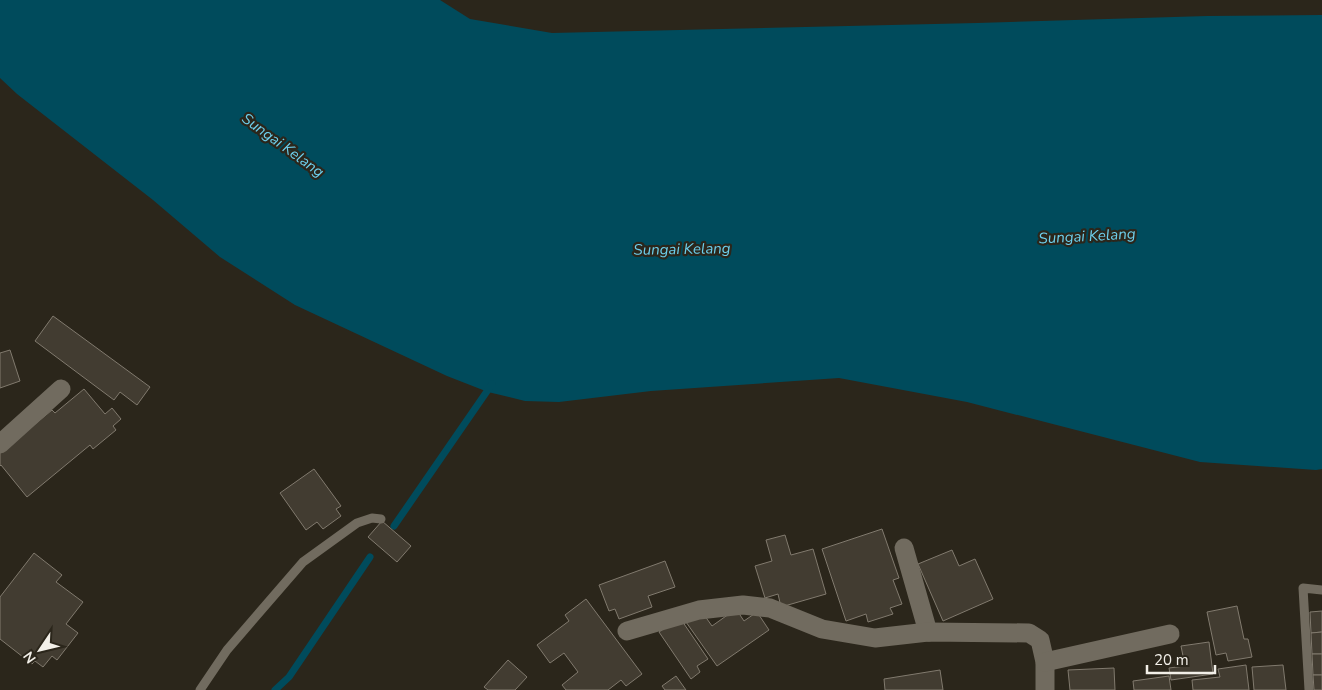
<svg xmlns="http://www.w3.org/2000/svg" width="1322" height="690" viewBox="0 0 1322 690" font-family="'Nunito Sans',sans-serif">
<rect width="100%" height="100%" fill="#2b261b"/>
<polygon fill="#004b5c" points="0,0 440,0 470,19 552,33 977,23 1207,16 1322,15 1322,469 1316,470 1200,462 967,402 839,378 651,391 559,402 525,401 488,392 447,376 295,305 220,257 153,200 17,94 0,78"/>
<g fill="none" stroke-linecap="round" stroke-linejoin="round">
<g stroke="#004b5c" stroke-width="7">
<polyline points="394,526 492,384"/>
<polyline points="275,690 289,677 370,557"/>
</g>
</g>
<g fill="#423c31" stroke="#817a6e">
<polygon points="53,316 150,387 137,405 120,392 114,400 35,341"/>
<polygon points="10,350 20,381 0,388 0,353"/>
<polygon points="84,389 105,414 112,408 121,419 113,426 116,430 93,449 90,445 27,497 1,465 0,466 0,453 52,410 55,413"/>
<polygon points="314,469 341,506 336,509 341,516 323,529 317,522 306,530 280,493"/>
<polygon points="382,521 411,546 397,562 368,537"/>
<polygon points="882,529 899,578 893,580 902,604 890,608 893,614 868,622 866,614 846,621 822,549"/>
<polygon points="785,535 791,555 813,549 826,594 781,607 778,594 765,598 755,566 772,561 766,540"/>
<polygon points="952,550 959,566 975,559 993,599 943,621 918,564"/>
<polygon points="34,553 62,575 56,582 83,602 66,624 78,633 57,660 52,656 43,667 35,661 32,664 0,639 0,597"/>
<polygon points="665,561 675,587 648,596 652,607 619,619 615,609 609,611 599,585"/>
<polygon points="586,599 642,674 626,686 621,680 608,690 566,690 562,685 578,672 564,653 550,663 537,645 569,621 565,615"/>
<polygon points="1237,606 1244,639 1248,639 1252,657 1228,661 1226,653 1216,655 1207,612"/>
<polygon points="736,609 744,621 757,612 769,630 717,666 686,622 702,612 712,626"/>
<polygon points="1322,611 1322,632 1311,633 1310,612"/>
<polygon points="680,618 708,659 697,666 700,672 691,679 659,632"/>
<polygon points="1322,632 1322,654 1312,654 1311,633"/>
<polygon points="1209,642 1213,674 1171,680 1169,668 1185,666 1181,646"/>
<polygon points="1312,654 1322,654 1322,675 1313,675"/>
<polygon points="508,660 527,677 515,690 488,690 484,687"/>
<polygon points="1246,665 1249,690 1193,690 1192,680 1220,677 1218,669"/>
<polygon points="1283,665 1286,690 1254,690 1252,667"/>
<polygon points="1114,668 1115,690 1070,690 1068,670"/>
<polygon points="940,670 943,690 885,690 884,679"/>
<polygon points="1313,675 1322,675 1322,690 1314,690"/>
<polygon points="676,676 686,690 665,690 662,686"/>
<polygon points="1169,676 1171,690 1134,690 1133,681"/>
</g>
<g fill="none" stroke-linecap="round" stroke-linejoin="round">
<g stroke="#716b5f" stroke-width="9">
<polyline points="200,690 227,650 303,562 357,523 372,518 381,519"/>
<polyline points="1309,690 1303,588 1322,590"/>
</g>
<g stroke="#716b5f" stroke-width="19">
<polyline points="0,444 61,389"/>
<polyline points="904,548 928,632"/>
<polyline points="627,631 699,610 743,605 770,608 822,629 875,638 928,632 1029,633 1040,640 1045,662 1045,690"/>
<polyline points="1045,662 1170,634"/>
</g>
</g>
<g text-anchor="middle" dominant-baseline="central" stroke-width="4.5" stroke-linejoin="round" paint-order="stroke">
<g font-size="15" font-style="italic" fill="#6dcfec" stroke="#2b261b">
<text transform="translate(283 145) rotate(36)">Sungai Kelang</text>
<text transform="translate(1087 236) rotate(-3)">Sungai Kelang</text>
<text transform="translate(682 249) rotate(-1)">Sungai Kelang</text>
</g>
</g>
<g transform="translate(40 650) rotate(235)" stroke="#2b261b" stroke-width="4" paint-order="stroke">
<path d="M0-4L9 19L0 12L-9 19Z" fill="#f2efe8"/>
<text y="-8" font-size="14" font-weight="bold" text-anchor="middle" fill="#f2efe8">N</text>
</g>
<path d="M1147 665v8h68v-8" fill="none" stroke="#f2efe8" stroke-width="2.5"/>
<text x="1154" y="665" font-size="15" fill="#f2efe8" stroke="#2b261b" stroke-width="4" paint-order="stroke">20 m</text>
</svg>
